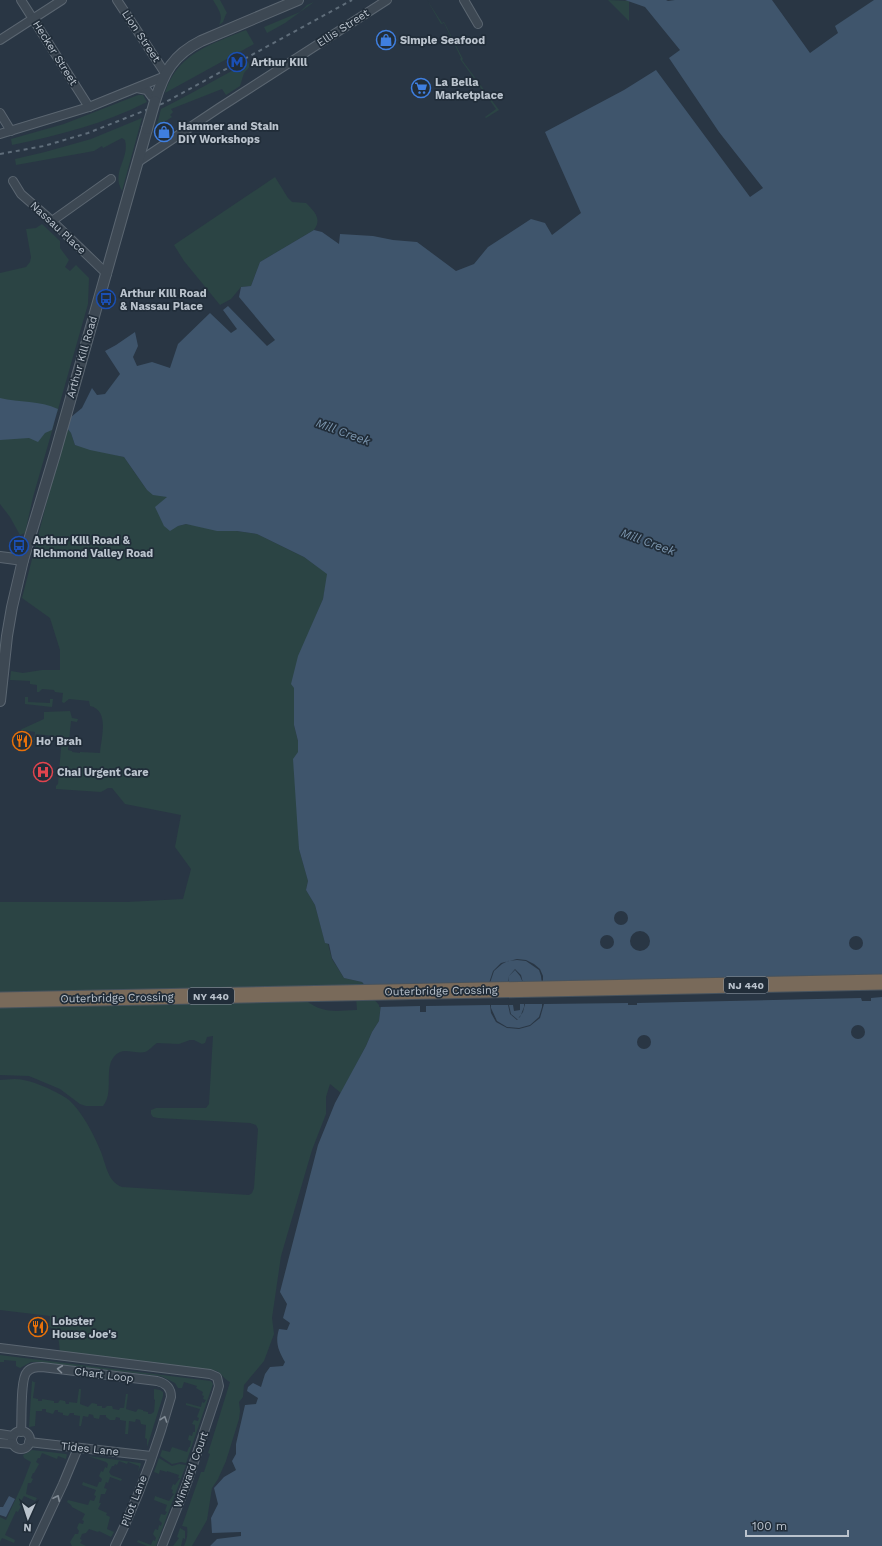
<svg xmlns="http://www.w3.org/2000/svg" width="882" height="1546" viewBox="0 0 882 1546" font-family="'Work Sans',sans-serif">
<rect width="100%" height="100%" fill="#293644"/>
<g fill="#2b4444" fill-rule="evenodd">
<path d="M213,0H220L227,13L226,14L223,22L219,25C224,15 218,9 213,0Z"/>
<polygon points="427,0 442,23 444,22 463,59 462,60 499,110 486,118 485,117 496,109 460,59 461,58 444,23 441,24"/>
<polygon points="608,0 629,1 629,21"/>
<polygon points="314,2 285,23 267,33 264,27 300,12 307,5"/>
<path d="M246,30L254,44L165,93C177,53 212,44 246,30Z"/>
<polygon points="248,62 250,66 244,73 240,86 226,95 222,89 171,109 173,112 170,115 172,117 158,126 157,124 161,109 188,95"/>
<path d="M138,95H143L147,102C104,124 59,135 12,145L11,139L64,124Z"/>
<path d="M142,118L122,191C111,171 130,159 125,140L122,138L103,148L102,146L94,151L16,165L15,159L45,152L91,139Z"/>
<path d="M275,177L288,198L292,202L306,203C315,212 322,219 314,230L260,262L251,286L241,287L231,299L220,305L184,261L174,245Z"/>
<polygon points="42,224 60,241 60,248 69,260 65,267 70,271 76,265 89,278 88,304 57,413 0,402 0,273 26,267 30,262 31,257 26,229 36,228"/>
<polygon points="54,424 33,497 25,533 20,535 10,517 0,504 0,433"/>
<path d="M67,428L71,433L75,445L124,457L147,490L167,497L178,526L186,524L257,534L304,557L328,574L323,599L312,625L294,688V725L298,741L299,849L308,881L306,890L315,905L325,942L328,944L332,959L344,978L362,982L381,1004L379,1021L372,1032L366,1046L341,1093L330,1084L326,1097V1114L312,1150L281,1256L272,1318L274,1334L264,1361L244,1385L243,1397L239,1402L240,1411L239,1419L226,1461L218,1479L212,1488L207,1520L192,1546H184C187,1539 188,1535 187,1527L182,1526L201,1472H204L210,1454L208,1453L230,1382C225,1380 222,1374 217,1371L60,1352C59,1342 59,1331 49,1327L50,1316L0,1310V1080C5,1080 10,1079 15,1079C30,1079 57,1091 69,1100C83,1113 94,1135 101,1152C106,1165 108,1182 122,1187L249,1195L252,1193L254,1188L258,1129L256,1125L250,1123L158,1118L153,1117L151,1114V1110L156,1108H206L209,1104L213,1036L207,1037L205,1043L202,1044L194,1040H190L179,1044L157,1043C152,1046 150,1050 145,1052C137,1054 127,1049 120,1052C100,1062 116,1091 103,1106H86L80,1104L60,1089L29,1076L0,1075V902H127L183,899L191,869L175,847L181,815L125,804L112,788H108L101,792L56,789V786L58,784L62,737L36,734L35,740H34L35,732L21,730L22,729L44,719V712L70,711L72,718L78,719L77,722L71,721L68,750L72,751V752L80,753V752L100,753C101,738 110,710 90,706L89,701L69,699L64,703L62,702L63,693L55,692L54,690L42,689L39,692H37V685L30,684V681L10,680L11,671L23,673L42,670H60V650L50,618L22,598L62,443ZM356,998L357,1010C334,1011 324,1014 305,1000Z"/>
<polygon points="25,697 28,697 28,702 50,703 50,699 53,699 52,707 25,704"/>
<polygon points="0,1355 211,1381 213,1384 186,1463 181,1462 172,1464 160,1456 162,1450 170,1452 172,1447 187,1452 189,1447 190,1447 191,1441 188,1440 189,1435 192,1436 193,1432 195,1432 195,1425 192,1424 194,1420 198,1421 199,1418 197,1417 200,1409 186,1405 186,1403 201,1407 202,1402 204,1403 206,1400 203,1399 204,1396 202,1395 203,1392 196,1388 197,1386 184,1382 182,1388 178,1388 175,1383 161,1376 38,1362 31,1362 20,1368 16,1366 16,1361 4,1360 4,1362 0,1362"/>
<polygon points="32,1381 36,1383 35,1383 33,1398 38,1399 38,1401 42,1401 42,1399 54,1401 54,1403 58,1403 60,1400 65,1401 66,1404 69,1404 69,1402 77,1403 79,1389 81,1389 80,1404 88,1407 92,1403 97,1404 97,1406 102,1406 102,1408 105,1408 107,1406 112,1406 113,1409 119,1410 120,1408 124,1408 126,1394 128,1394 126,1409 136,1412 138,1409 143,1410 143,1411 148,1412 148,1414 151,1414 154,1412 155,1400 154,1399 154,1389 160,1390 163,1392 163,1396 147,1447 147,1439 145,1438 146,1425 141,1424 140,1420 136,1419 135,1422 129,1421 128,1434 125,1434 126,1421 120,1420 120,1418 116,1417 115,1420 110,1420 106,1417 106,1415 100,1415 99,1419 94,1418 93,1415 89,1414 88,1417 83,1416 81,1426 79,1426 80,1416 74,1415 74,1413 70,1413 68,1416 63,1415 63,1413 58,1412 58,1410 55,1410 53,1414 46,1412 46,1409 42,1409 42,1411 36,1411 35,1426 29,1427"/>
<polygon points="32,1450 66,1454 67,1455 66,1459 58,1456 57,1459 42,1453 40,1458 38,1458 36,1462 39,1464 34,1473 33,1473 31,1478 33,1479 31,1483 28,1483 26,1494 37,1498 35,1501 24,1496 19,1505 21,1506 18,1512 16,1511 5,1535 15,1540 14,1543 2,1538 0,1542 0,1517 6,1520 23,1483 31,1462 24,1458 23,1455"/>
<polygon points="88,1456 140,1463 141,1464 138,1472 139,1466 128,1462 127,1464 119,1461 117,1465 115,1464 114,1466 112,1466 109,1472 111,1475 122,1479 121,1481 110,1477 108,1483 106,1482 104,1488 107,1489 105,1494 101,1494 99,1503 101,1503 98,1509 107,1513 106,1515 110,1517 107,1529 114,1532 111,1537 99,1531 98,1532 89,1529 86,1533 82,1534 80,1539 82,1540 80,1543 86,1546 72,1546 70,1542 75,1534 78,1534 79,1531 77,1528 79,1523 83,1524 84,1521 82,1520 85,1514 72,1507 71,1505 67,1502 68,1500 88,1505 90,1500 94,1501 96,1496 94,1495 96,1490 82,1485 83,1482 97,1487 99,1482 101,1482 102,1479 99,1476 101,1471 103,1472 105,1467 107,1468 108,1464 106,1462"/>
<polygon points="159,1458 172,1466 179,1464 186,1465 156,1546 147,1546 137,1542 138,1540 151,1545 153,1540 155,1541 156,1538 153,1534 155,1529 158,1530 159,1525 161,1526 162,1523 159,1520 161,1514 165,1515 167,1512 165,1511 167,1505 154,1500 155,1496 169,1501 174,1494 172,1493 173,1490 171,1489 173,1484 175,1485 180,1478 178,1478 179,1475 167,1471 167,1472 160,1470 159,1474 154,1472"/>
<polygon points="180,1528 185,1531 185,1539 183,1538 181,1546 173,1546 179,1538 177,1537"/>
</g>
<g fill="#3f556c">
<path d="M625,0H666L668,1L675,0H772L810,53L838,33L835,26L874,0H882V1546H210L217,1539L241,1536V1532L212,1533L211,1518L218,1504L214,1488L224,1477L236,1470L232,1461L236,1454V1444L245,1405L256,1404L258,1398L247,1391L248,1387L253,1383L261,1387L265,1374L270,1367L283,1366L285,1362C278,1350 275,1342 279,1329L287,1330L290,1323L283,1318L287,1304L280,1292L318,1145L335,1103L366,1046L372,1032L379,1021L381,1004L362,982L344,978L332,958L329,944L325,943L315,905L306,890L308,881L299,849L293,759L298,752V741L294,725V688L291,684L298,656L323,599L327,574L304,557L257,534L237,531H217L186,524L178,526L170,531L164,526L155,507L167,497L153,495L147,490L124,457L90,450L75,445L71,433L67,428L71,417L82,408L92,388L97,395L105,394L120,374L105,351L116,345L135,332L138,346L133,357L137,366L152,362L170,368L178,344L210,313L231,333L237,329L223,310L228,306L267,346L275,340L239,297L241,287L251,286L260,262L314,230L322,232L339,244L340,234L373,236L393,240L417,242L456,271L474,264L488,247L531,219L545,223L552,235L581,213L545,132L624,90L656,70L750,197L763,188L719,132L669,58L680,50L645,7Z"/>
<path d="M0,398C19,403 40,400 58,409L52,430L45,433L38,442L29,438L0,440Z"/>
<polygon points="9,1496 15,1499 6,1517 0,1515 0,1507 3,1507"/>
</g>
<g fill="#293644" fill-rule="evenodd">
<circle cx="621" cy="918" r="7"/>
<circle cx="640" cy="941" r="10"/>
<circle cx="607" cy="942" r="7"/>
<circle cx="856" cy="943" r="7"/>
<path d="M517,959L526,960L534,964L540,969L543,976V985L882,978V997L871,998V1001H862L861,998L637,1003V1005H628V1003L544,1004L540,1018L530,1026L519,1029L507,1028L496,1022L491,1013L490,1005L426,1006V1012H420V1006L379,1007V1005L365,989L489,983L493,971L501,963ZM517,960L526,961L539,970L541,976L542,985L523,983L521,975L515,969L509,976L508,986L490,983L494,971L502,964L508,961ZM515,970L520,976L523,983L509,982V976ZM520,1004H524V1007L520,1017L517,1019L511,1014L509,1005H513L514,1011L520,1010ZM525,1004H542V1007L539,1017L530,1025L519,1028L507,1027L497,1021L491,1008V1005H508L510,1014L517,1020L523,1012Z"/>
<circle cx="858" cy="1032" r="7"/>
<circle cx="644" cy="1042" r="7"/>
</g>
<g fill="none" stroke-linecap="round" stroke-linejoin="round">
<g stroke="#5b6671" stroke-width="10">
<g id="minor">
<polyline points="21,0 89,107"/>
<polyline points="117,0 165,73"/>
<polyline points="464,0 478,24"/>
<polyline points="0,40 62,0"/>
<polyline points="137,88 147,90 155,101"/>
<polyline points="0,113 11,131"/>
<polyline points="0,134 89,107 163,77"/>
<polyline points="138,162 219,108 387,0"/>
<polyline points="13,181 21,194 52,221 107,274"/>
<polyline points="52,221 111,179"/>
<polyline points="0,1348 210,1374 217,1377 219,1386 217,1393 187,1483 162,1546"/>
<circle cx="21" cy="1440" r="9"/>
<path d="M21,1432C22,1420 20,1379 27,1372C31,1367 37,1367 42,1367L157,1381C165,1383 171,1387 171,1397C157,1447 138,1499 115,1546"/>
<polyline points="0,1434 13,1436"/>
<polyline points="29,1442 151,1456"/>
<polyline points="0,1443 13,1444"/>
<polyline points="34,1546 63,1484 78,1448"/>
</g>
</g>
<g stroke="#5b6671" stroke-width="12">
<g id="tertiary">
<path d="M155,101C164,72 173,55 201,41L298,0"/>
<polyline points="0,557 23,560"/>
<polyline points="0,701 7,636 12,607 23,560 55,454 147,129"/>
</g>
</g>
<g stroke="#47535e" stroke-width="17">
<polyline id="motorway" points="0,1000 882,982"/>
</g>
<use href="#minor" stroke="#3d4853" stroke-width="8"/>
<use href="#tertiary" stroke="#3d4853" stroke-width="10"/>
<use href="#motorway" stroke="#796a5a" stroke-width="15"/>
<polyline stroke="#5f6d7a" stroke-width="2" stroke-dasharray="4 4" stroke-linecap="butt" points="0,154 44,146 88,133 164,103 352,0"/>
<g stroke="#5b6671" stroke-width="12" stroke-linecap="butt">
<polyline id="tertiary-bridge" points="147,129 155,101"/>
</g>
<use href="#tertiary-bridge" stroke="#3d4853" stroke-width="10"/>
</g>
<defs><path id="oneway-chevron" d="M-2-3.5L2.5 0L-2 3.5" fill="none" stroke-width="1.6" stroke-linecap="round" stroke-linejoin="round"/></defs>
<g stroke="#828c96">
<use href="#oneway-chevron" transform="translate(60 1369) rotate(-173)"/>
<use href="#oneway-chevron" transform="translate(164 1419) rotate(-71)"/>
<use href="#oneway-chevron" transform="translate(57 1498) rotate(-65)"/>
</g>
<defs>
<g id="shop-ring" transform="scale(1)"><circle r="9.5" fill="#212d39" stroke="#3f7fe0" stroke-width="1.5"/><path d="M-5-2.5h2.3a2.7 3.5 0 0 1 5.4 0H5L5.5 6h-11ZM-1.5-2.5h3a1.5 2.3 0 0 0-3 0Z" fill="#3f7fe0"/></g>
<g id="metro-ring" transform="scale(1)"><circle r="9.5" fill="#212d39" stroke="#1a4fb4" stroke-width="1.5"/><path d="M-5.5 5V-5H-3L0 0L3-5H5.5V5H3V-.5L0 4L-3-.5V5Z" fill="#1a4fb4"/></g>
<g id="supermarket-ring" transform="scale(1)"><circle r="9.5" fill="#212d39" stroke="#3f7fe0" stroke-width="1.5"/><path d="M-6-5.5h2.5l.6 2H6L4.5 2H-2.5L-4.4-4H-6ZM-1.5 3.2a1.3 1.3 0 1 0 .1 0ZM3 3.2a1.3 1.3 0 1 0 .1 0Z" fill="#3f7fe0"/></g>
<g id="bus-ring" transform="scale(1)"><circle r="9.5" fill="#212d39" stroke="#1a4fb4" stroke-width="1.5"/><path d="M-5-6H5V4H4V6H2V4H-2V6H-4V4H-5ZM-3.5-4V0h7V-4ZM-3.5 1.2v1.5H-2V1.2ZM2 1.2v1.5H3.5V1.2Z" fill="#1a4fb4"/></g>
<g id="restaurant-ring" transform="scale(1)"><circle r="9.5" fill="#212d39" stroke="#e8710a" stroke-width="1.5"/><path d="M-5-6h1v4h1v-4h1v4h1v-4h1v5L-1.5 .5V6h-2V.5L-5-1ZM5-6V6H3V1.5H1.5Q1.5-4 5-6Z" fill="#e8710a"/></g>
<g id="hospital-ring" transform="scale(1)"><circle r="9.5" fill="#212d39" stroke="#e0444e" stroke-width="1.5"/><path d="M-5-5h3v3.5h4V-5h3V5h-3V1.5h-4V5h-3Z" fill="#e0444e"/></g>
</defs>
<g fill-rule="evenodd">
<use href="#shop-ring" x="386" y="40"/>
<use href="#metro-ring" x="237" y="62"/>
<use href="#supermarket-ring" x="421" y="88"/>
<use href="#shop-ring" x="164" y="132"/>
<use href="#bus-ring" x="106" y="299"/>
<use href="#bus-ring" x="19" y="546"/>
<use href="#restaurant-ring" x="22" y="741"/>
<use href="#hospital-ring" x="43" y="772"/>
<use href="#restaurant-ring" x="38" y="1327"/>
</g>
<g text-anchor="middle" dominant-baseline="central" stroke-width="3.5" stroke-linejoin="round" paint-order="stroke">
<g fill="#212d39" stroke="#8c96a1" stroke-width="1">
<rect x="724" y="977" width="44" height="16" rx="3"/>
<rect x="188" y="988" width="46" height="16" rx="3"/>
</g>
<g font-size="10" font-weight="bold" fill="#bac3cd">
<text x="746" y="985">NJ 440</text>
<text x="211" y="996">NY 440</text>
</g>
<g font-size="11" fill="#bac3cd" stroke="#212d39">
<text transform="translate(343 28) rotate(-33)">Ellis Street</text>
<text transform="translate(141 36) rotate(56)">Lion Street</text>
<text transform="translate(55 53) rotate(58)">Hecker Street</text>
<text transform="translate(58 228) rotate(43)">Nassau Place</text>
<text transform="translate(82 357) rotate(-74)">Arthur Kill Road</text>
<text transform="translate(441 991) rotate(-1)">Outerbridge Crossing</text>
<text transform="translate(117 998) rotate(-1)">Outerbridge Crossing</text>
<text transform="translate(104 1375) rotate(7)">Chart Loop</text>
<text transform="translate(90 1449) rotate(6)">Tides Lane</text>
<text transform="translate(191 1470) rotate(-70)">Winward Court</text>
<text transform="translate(134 1501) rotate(-69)">Pilot Lane</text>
</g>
<g font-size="11" font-weight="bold" fill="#bac3cd" stroke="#212d39" text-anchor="start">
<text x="400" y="40">Simple Seafood</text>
<text x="251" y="62">Arthur Kill</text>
<text x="435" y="82">La Bella<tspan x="435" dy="13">Marketplace</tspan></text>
<text x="178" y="126">Hammer and Stain<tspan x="178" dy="13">DIY Workshops</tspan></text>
<text x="120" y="293">Arthur Kill Road<tspan x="120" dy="13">&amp; Nassau Place</tspan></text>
<text x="33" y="540">Arthur Kill Road &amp;<tspan x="33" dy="13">Richmond Valley Road</tspan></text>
<text x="36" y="741">Ho' Brah</text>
<text x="57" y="772">Chai Urgent Care</text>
<text x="52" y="1321">Lobster<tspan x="52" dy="13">House Joe's</tspan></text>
</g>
<g font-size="12" font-style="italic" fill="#7c96ae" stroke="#212d39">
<text transform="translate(343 432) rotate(20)">Mill Creek</text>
<text transform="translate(648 542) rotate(20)">Mill Creek</text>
</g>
</g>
<g transform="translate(28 1518) rotate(183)" stroke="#212d39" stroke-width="3" paint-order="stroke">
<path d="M0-3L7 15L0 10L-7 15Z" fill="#bac3cd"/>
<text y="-6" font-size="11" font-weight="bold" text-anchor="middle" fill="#bac3cd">N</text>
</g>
<path d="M746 1530v6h102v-6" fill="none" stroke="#bac3cd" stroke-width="2"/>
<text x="752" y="1530" font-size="12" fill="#bac3cd" stroke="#212d39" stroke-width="3" paint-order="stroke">100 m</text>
</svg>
